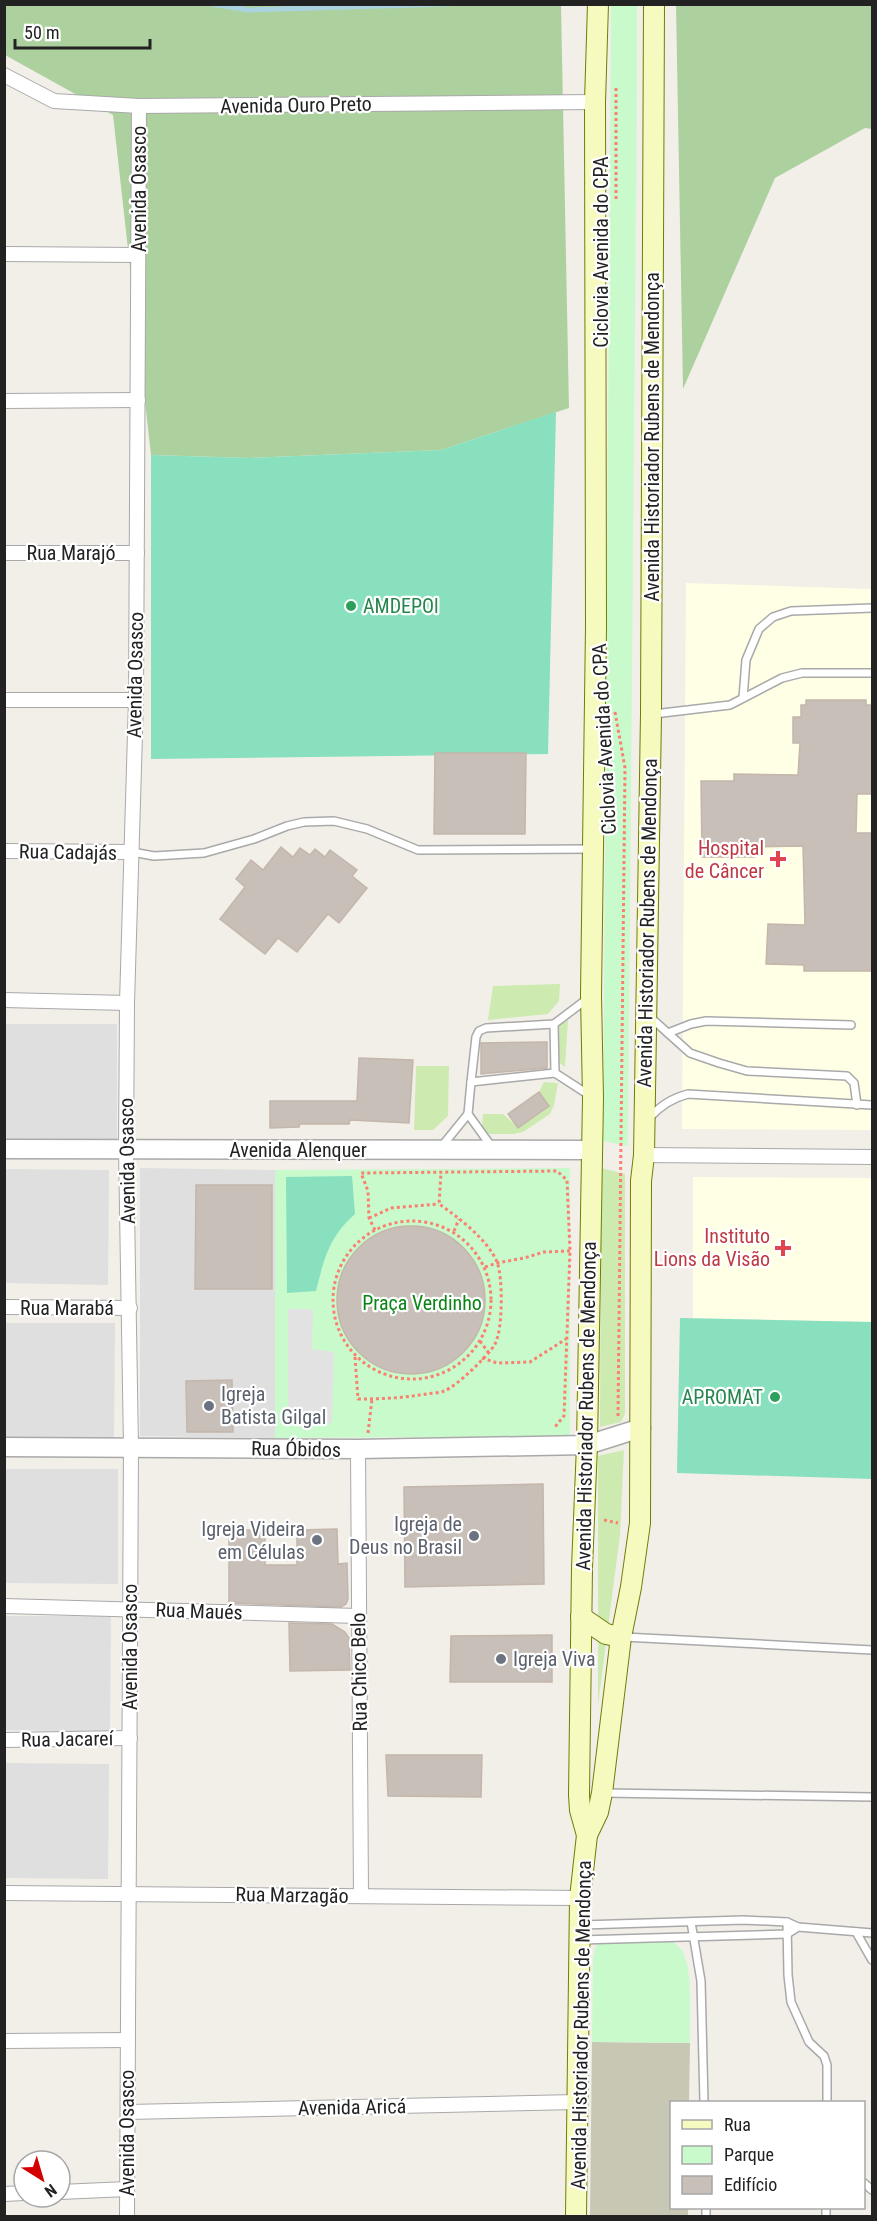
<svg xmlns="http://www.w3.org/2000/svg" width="877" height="2221" viewBox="0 0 877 2221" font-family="'Roboto Condensed',sans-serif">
<rect width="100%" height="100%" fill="#f2efe9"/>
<g fill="#e0dfdf">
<polygon points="4,1024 117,1024 117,1139 5,1139"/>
<polygon points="140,1168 275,1170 275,1438 140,1436"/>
<polygon points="5,1169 109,1170 108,1285 5,1283"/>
<polygon points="5,1323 115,1323 114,1438 5,1437"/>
<polygon points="5,1469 118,1469 118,1584 5,1583"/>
<polygon points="5,1616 111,1616 110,1732 5,1730"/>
<polygon points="5,1763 109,1764 108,1879 5,1878"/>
</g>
<g fill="#ffffe5">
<polygon points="686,583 872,589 872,1130 682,1129"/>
<polygon points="693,1177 872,1178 872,1322 693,1318"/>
</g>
<polygon fill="#c7c7b4" points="592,2042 690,2043 689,2102 672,2102 672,2208 688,2208 688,2216 590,2216"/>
<g fill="#cdebb0">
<polygon points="560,984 559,1001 548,1014 488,1020 493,986"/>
<polygon points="568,1020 565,1067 556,1060 556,1028"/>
<polygon points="416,1066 449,1066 448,1116 433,1130 414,1130"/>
<polygon points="544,1082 558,1083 554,1105 550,1114 523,1132 514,1134 488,1134 482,1127 483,1114 503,1114 519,1128 549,1106 539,1092"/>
<polygon points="601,1168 625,1174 625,1414 621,1422 600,1427"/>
<polygon points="624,1450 620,1535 598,1705 598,1456"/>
</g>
<g fill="#add19e">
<polygon points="5,5 561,5 569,408 441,450 250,458 151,455 113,115 5,55"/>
<polygon points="676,5 872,5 872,129 865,128 775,178 683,389"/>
</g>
<g fill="#c8facc">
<polygon points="637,5 637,86 628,1146 603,1141 611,5"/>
<polygon points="570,1168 570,1436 275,1438 275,1170"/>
<path d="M600,1942H673C678,1946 683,1950 685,1957C693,1980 689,2018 690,2043L592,2042L593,1960L595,1948Z"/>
</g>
<g fill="#88e0be">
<polygon points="556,412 548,754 151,759 151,455 250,458 441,450"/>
<path d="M352,1176L355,1214C329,1237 324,1259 316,1291L287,1293L286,1177Z"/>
<polygon points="680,1318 872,1322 872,1479 677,1473"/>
</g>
<polygon fill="#e2e2e2" points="288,1309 313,1309 312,1349 334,1352 332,1423 288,1423"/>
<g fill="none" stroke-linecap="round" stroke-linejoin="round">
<polyline stroke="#aad3df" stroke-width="5" points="211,4 249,10 448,4"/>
</g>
<g fill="#c7bfb8" stroke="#c4b6ab" stroke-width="1.5">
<polygon points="806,700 866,700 866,705 873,705 873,794 857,794 856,833 873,833 873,971 804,971 804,965 766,964 768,924 805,925 803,846 754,847 755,857 702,857 701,781 734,781 734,774 798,775 800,743 793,743 793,717 801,717 801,705 806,705"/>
<polygon points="435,753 526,753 525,834 434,834"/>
<polygon points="281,847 293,857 300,848 310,855 315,849 325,857 330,850 357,870 352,876 367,888 339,923 328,914 297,952 278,938 265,954 220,919 245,887 236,879 251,860 263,870"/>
<polygon points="547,1042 547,1068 481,1074 481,1043"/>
<polygon points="359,1058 413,1060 409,1123 350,1120 349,1124 300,1124 299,1127 270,1128 270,1101 357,1101"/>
<polygon points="539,1092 549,1106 518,1128 508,1114"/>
<polygon points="196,1185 272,1185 272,1289 195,1289"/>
<circle cx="411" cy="1300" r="74"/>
<polygon points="232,1380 233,1432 187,1432 186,1381"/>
<polygon points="543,1484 544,1584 405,1587 404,1487"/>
<polygon points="337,1529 338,1564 347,1563 348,1599 346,1604 341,1607 229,1603 229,1530 265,1530 265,1565 297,1565 297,1530"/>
<polygon points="289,1623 332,1624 345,1632 349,1638 350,1670 290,1671"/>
<polygon points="552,1635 552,1682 450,1682 451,1636"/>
<polygon points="386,1755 482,1755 481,1797 388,1796"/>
</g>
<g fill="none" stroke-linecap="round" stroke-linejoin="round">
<g stroke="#a9a9a9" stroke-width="10">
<g id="service">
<polyline points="743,698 746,660 759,629 773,617 791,611 872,608"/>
<polyline points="654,714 730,705 782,678 802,673 872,673"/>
<polyline points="132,852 154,856 204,853 254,839 287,826 304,822 334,821 367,829 418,850 590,849"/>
<polyline points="650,1017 690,1053 719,1063 747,1071 847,1076 854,1083 857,1105"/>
<polyline points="554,1024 555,1073"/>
<polyline points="668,1033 691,1024 706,1021 851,1025"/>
<polyline points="471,1082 476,1037 479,1031 486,1028 554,1024 587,999"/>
<polyline points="468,1114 491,1146"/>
<path d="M649,1118C660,1106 672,1098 688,1094L872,1105"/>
<polyline points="442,1146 468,1114 471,1082 555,1073 589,1095"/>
<polyline points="624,1637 872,1650"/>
<polyline points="605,1793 872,1797"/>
<polyline points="691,1922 701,1981 704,2102"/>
<polyline points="787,1922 788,1975 791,2002 809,2042 824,2056 827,2065 827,2102"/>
<polyline points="582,1925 743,1920 787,1922 798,1927 872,1933"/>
<polyline points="856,1932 872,1960"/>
<polyline points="580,1940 787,1934 798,1927"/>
<polyline points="864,2183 872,2190"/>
<polyline points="706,2208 706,2216"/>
<polyline points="826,2216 826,2208"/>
</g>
</g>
<g stroke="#a9a9a9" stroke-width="16">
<g id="minor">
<polyline points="4,75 54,101 139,106 595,102"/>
<polyline points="4,254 138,255"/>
<polyline points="4,401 138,400"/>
<polyline points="4,553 137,553"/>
<polyline points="4,700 136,700"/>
<polyline points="4,851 132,852"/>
<polyline points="4,1000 127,1003"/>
<polyline points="644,1155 872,1157"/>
<polyline points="4,1307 130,1308"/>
<polyline points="358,1449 361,1895"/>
<polyline points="4,1606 358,1616"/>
<polyline points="4,1740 130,1738"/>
<polyline points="4,1893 580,1898"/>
<polyline points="4,2041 128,2040"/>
<polyline points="128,2112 577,2102"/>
<polyline points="60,2192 127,2189"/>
<polyline points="4,2194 24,2193"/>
<polyline points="127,2216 131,1447 126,1150 127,1003 136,700 139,106"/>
</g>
</g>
<g stroke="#a9a9a9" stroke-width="21">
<g id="tertiary">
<polyline points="4,1149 592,1150"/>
<polyline points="4,1447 358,1449 587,1445 641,1428"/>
</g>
</g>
<g stroke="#707d05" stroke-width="22">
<g id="secondary">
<polyline points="581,1617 606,1634 621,1637"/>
<polyline points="587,1835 580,1810 579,1795 582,1568 587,1445 593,1098 591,995 596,627 595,102 598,4"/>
<polyline points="576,2216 580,1898 587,1835 598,1812 602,1793 621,1637 631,1587 640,1523 641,1181 644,1155 651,714 654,4"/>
</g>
</g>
<g stroke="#fa8072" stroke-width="3" stroke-dasharray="3 3" stroke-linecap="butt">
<polyline points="616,199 616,88"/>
<polyline points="615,712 625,768 618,1416"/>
<polyline points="369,1218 391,1208 439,1204"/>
<circle cx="412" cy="1300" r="79"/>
<polyline points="375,1230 369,1218 368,1191 361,1173 557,1171 567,1180 570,1251 564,1416 554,1428"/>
<polyline points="454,1231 459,1219"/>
<polyline points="485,1267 497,1263 524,1258 544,1252 570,1251"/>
<polyline points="480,1341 488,1352"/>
<path d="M355,1357L358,1399C381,1399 403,1398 426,1394C432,1393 439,1393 444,1391C456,1387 489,1355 495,1344C503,1329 503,1278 497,1262C488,1240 458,1217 439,1204L441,1173"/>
<polyline points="482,1358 497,1363 530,1362 566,1339"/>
<polyline points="368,1433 372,1399"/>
<polyline points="604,1520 618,1523"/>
</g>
<use href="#service" stroke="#fff" stroke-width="7"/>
<use href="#minor" stroke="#fff" stroke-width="14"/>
<use href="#tertiary" stroke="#fff" stroke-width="18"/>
<use href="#secondary" stroke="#f7fabf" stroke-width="20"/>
</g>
<g fill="#2e9e5b" stroke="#fff" stroke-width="2">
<circle cx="351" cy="606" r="6"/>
<circle cx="775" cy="1397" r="6"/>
</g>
<g fill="#e0444e" stroke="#fff" stroke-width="2">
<path d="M775 850h6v6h6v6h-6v6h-6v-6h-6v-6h6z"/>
<path d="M780 1239h6v6h6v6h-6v6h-6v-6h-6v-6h6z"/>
</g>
<g fill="#6b7280" stroke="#fff" stroke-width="2">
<circle cx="209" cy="1406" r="6"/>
<circle cx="474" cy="1536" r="6"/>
<circle cx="317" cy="1540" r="6"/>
<circle cx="501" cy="1659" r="6"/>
</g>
<g text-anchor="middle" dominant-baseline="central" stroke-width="4.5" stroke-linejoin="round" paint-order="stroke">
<g font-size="20" fill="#222" stroke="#fff">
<text transform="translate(296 105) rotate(-1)">Avenida Ouro Preto</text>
<text transform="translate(139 189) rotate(-90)">Avenida Osasco</text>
<text transform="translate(601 252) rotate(-90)">Ciclovia Avenida do CPA</text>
<text transform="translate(652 437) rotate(-90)">Avenida Historiador Rubens de Mendonça</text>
<text x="71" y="553">Rua Marajó</text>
<text transform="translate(135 675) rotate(-89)">Avenida Osasco</text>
<text transform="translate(604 739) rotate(-93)">Ciclovia Avenida do CPA</text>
<text transform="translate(68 852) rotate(1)">Rua Cadajás</text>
<text transform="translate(647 923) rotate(-89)">Avenida Historiador Rubens de Mendonça</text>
<text x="298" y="1150">Avenida Alenquer</text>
<text transform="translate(127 1161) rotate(-91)">Avenida Osasco</text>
<text x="67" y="1308">Rua Marabá</text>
<text transform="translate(586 1406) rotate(-89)">Avenida Historiador Rubens de Mendonça</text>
<text transform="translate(296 1449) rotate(1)">Rua Óbidos</text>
<text transform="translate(199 1611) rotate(2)">Rua Maués</text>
<text transform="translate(130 1647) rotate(-90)">Avenida Osasco</text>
<text transform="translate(359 1672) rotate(-91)">Rua Chico Belo</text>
<text transform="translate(67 1739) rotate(-1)">Rua Jacareí</text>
<text transform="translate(292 1895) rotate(1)">Rua Marzagão</text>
<text transform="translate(581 2025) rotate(-89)">Avenida Historiador Rubens de Mendonça</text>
<text transform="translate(352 2107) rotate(-1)">Avenida Aricá</text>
<text transform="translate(127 2133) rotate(-90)">Avenida Osasco</text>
</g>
<g font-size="20" fill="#27864d" stroke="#fff" text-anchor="start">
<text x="363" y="606">AMDEPOl</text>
<text x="763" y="1397" text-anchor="end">APROMAT</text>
</g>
<g font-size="20" fill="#be3a42" stroke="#fff" text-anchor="end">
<text x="764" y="848">Hospital<tspan x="764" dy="23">de Câncer</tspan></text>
<text x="770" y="1236">Instituto<tspan x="770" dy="23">Lions da Visão</tspan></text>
</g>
<g font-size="20" fill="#0c8416" stroke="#fff">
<text x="422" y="1303">Praça Verdinho</text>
</g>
<g font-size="20" fill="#5b616d" stroke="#fff" text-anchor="start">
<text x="221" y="1394">Igreja<tspan x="221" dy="23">Batista Gilgal</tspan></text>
<text x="462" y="1524" text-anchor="end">Igreja de<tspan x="462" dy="23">Deus no Brasil</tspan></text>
<text x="305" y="1529" text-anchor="end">Igreja Videira<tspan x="305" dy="23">em Células</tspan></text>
<text x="513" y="1659">Igreja Viva</text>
</g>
</g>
<rect width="877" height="2221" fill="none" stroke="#222222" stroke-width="12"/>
<rect x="670" y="2101" width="195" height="108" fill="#ffffff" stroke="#a7a7a7" stroke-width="1.5"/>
<rect x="682" y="2120" width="30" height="9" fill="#f7fabf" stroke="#a7a7a7" stroke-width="1.5"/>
<text x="724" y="2131" font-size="18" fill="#222222">Rua</text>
<rect x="682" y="2146" width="30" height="18" fill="#c8facc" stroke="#a7a7a7" stroke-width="1.5"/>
<text x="724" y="2161" font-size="18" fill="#222222">Parque</text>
<rect x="682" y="2176" width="30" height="18" fill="#c7bfb8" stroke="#a7a7a7" stroke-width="1.5"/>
<text x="724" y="2191" font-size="18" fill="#222222">Edifício</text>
<g transform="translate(42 2179) rotate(143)"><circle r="28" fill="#ffffff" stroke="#a7a7a7" stroke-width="1.5"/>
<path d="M0-4.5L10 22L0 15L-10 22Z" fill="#d40000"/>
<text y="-9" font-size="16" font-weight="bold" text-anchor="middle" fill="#222222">N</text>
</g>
<path d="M15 39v9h135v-9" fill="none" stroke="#222222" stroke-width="3"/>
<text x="24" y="39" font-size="18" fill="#222222" stroke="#ffffff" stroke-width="4.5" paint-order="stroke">50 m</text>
</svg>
